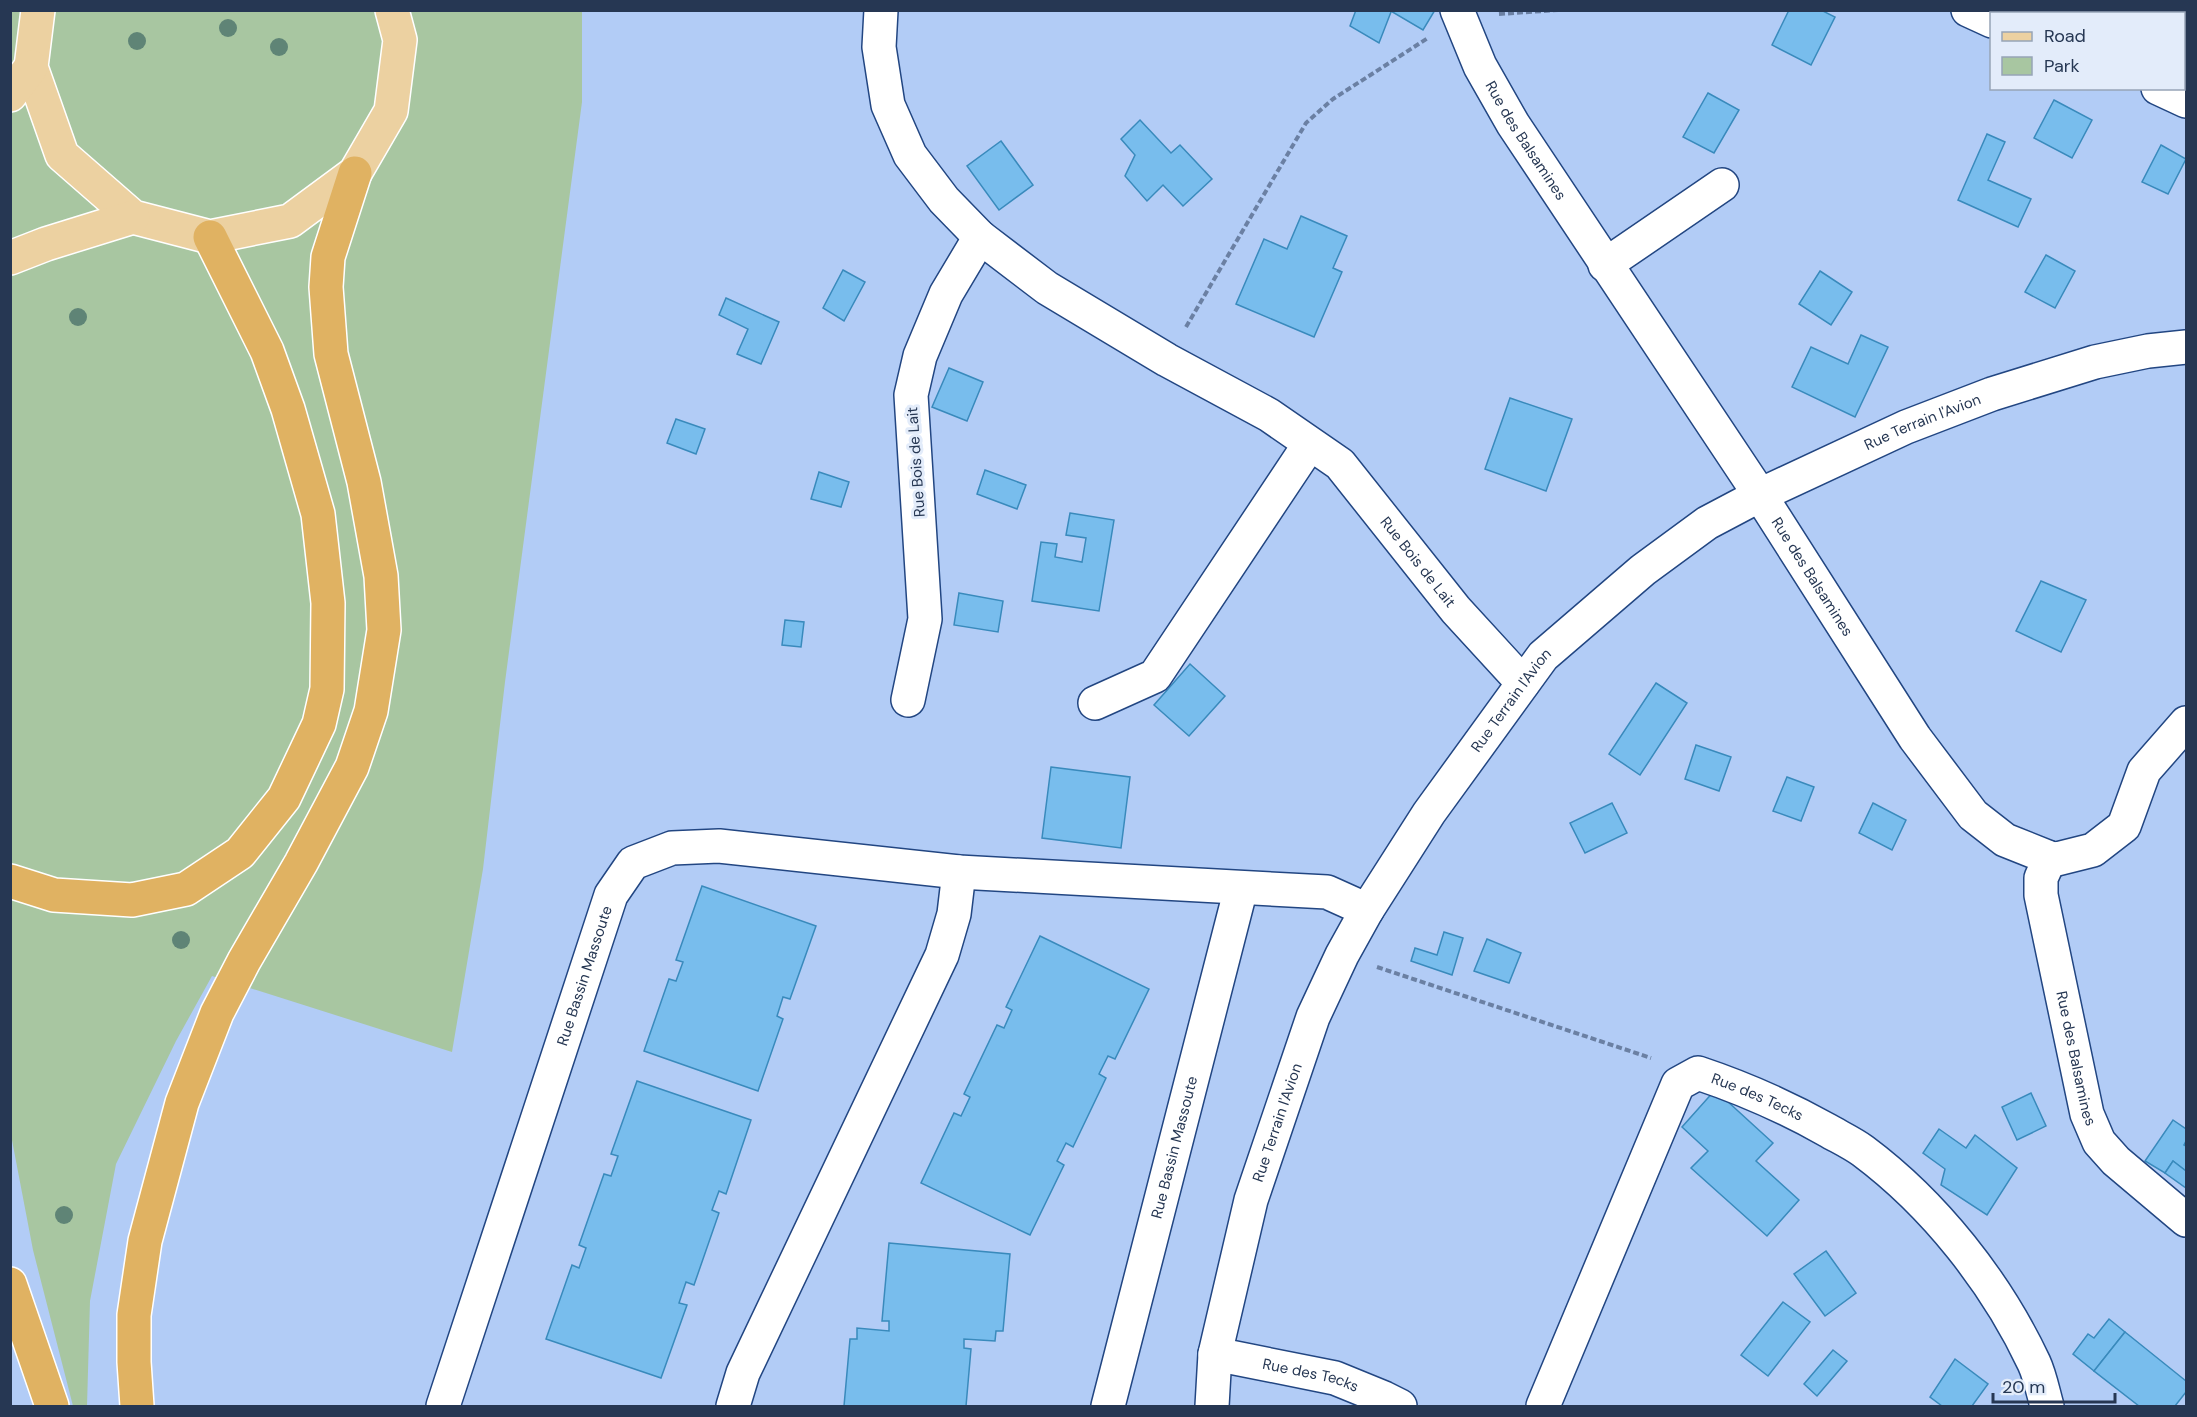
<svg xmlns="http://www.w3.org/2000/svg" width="2197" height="1417" viewBox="0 0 2197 1417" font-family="'DM Sans',sans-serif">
<rect width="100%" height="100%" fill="#b2ccf6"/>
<polygon fill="#a8c6a1" points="10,11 582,11 582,102 505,682 483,869 452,1052 212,976 176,1041 116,1164 90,1301 87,1406 73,1406 33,1250 11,1135"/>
<g fill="#78bded" stroke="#398abc" stroke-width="1.5">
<polygon points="1356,10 1389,10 1391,12 1379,43 1350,26"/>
<polygon points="1389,10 1435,10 1423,30"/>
<polygon points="1789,10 1821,10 1835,17 1811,65 1772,45"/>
<polygon points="1708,93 1739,110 1714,153 1683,137"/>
<polygon points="2054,100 2092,120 2072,158 2034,138"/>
<polygon points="1140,120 1171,153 1180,145 1212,179 1183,206 1163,185 1147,201 1125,176 1135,155 1121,139"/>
<polygon points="1987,134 2005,142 1988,180 2031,199 2018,227 1958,200"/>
<polygon points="1001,141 1033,185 999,210 967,166"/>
<polygon points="2161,145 2186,159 2168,194 2142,182"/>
<polygon points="1301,216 1347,236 1333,268 1342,272 1314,337 1236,304 1264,239 1287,249"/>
<polygon points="2046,255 2075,271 2055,308 2025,292"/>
<polygon points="843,270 865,282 844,321 823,308"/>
<polygon points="1820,271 1852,292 1831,325 1799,304"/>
<polygon points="726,298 779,322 761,364 737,354 748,329 719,315"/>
<polygon points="1861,335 1888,347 1855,417 1792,387 1811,347 1848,364"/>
<polygon points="949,368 983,382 967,421 932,407"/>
<polygon points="1510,398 1572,419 1546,491 1485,469"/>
<polygon points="676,419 705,429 696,454 667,443"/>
<polygon points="985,470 1026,485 1017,509 977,494"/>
<polygon points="819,472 849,482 841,507 811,499"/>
<polygon points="1070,513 1114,520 1099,611 1032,601 1041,542 1057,544 1055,557 1082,562 1086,538 1066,535"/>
<polygon points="2041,581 2086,600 2061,652 2016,631"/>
<polygon points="959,593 1003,601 998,632 954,625"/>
<polygon points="785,620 804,622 801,647 782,645"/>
<polygon points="1190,664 1225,696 1189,736 1154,705"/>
<polygon points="1656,683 1687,703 1640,775 1609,754"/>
<polygon points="1696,745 1731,757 1719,791 1685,779"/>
<polygon points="1051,767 1130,777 1121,848 1042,838"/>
<polygon points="1787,777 1814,787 1801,821 1773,811"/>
<polygon points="1612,803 1627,833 1585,853 1570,823"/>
<polygon points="1873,803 1906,820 1892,850 1859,833"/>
<polygon points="702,886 816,926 790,999 783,997 777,1016 783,1019 758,1091 644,1051 669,979 676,981 683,962 676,960"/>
<polygon points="1444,932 1463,938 1452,975 1411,961 1415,948 1437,955"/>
<polygon points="1040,936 1149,989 1115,1059 1108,1056 1099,1074 1106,1078 1073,1147 1066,1143 1057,1161 1064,1165 1030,1235 921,1183 954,1113 961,1116 970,1097 964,1094 997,1025 1004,1028 1012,1010 1006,1007"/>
<polygon points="1487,939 1521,953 1509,983 1474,971"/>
<polygon points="637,1081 751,1120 726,1194 719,1191 712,1210 719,1213 694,1285 686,1282 679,1303 687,1305 661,1378 546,1339 572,1265 579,1268 586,1248 579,1245 604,1174 611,1176 618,1156 611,1154"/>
<polygon points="1715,1090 1773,1143 1756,1161 1799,1200 1767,1236 1691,1168 1708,1151 1682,1127"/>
<polygon points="2031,1093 2046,1126 2017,1140 2002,1107"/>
<polygon points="2173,1120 2186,1129 2186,1141 2184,1145 2186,1146 2186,1171 2173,1161 2165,1173 2145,1161"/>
<polygon points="1939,1129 1966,1148 1975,1135 2017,1168 1987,1215 1941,1185 1945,1169 1923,1153"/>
<polygon points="2173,1161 2186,1171 2186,1188 2165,1173"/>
<polygon points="889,1243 1010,1254 1003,1331 996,1331 995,1341 964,1339 964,1348 971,1349 966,1406 844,1406 850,1339 857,1339 857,1328 889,1331 889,1321 882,1321"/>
<polygon points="1826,1251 1856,1293 1825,1316 1794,1274"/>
<polygon points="1783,1302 1810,1322 1768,1376 1741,1355"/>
<polygon points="2109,1319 2125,1332 2094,1371 2073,1354 2088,1334 2094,1338"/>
<polygon points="2125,1332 2186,1381 2186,1392 2175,1406 2139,1406 2094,1371"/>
<polygon points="1833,1350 1847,1361 1817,1396 1804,1384"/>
<polygon points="1955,1359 1988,1384 1972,1406 1942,1406 1930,1397"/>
</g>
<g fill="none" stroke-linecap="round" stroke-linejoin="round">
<g stroke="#224682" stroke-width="36">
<g id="minor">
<path id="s1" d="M881,10L879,47L888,105L910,155L944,200L980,237L1047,288L1167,360L1269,415L1340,464L1456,610L1523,683"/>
<path id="s2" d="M1457,10L1480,66L1513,124L1760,495L1915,738L1973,815L2005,840L2050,858L2057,859L2093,850L2124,826L2144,771L2186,723"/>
<polyline points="1968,10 1992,21"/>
<polyline points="2118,14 2120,10"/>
<polyline points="2158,88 2186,101"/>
<polyline points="1605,265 1722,185"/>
<polyline points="908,700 925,619 911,395 920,356 946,294 980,237"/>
<polyline points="1095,703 1155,676 1309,445"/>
<path id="s3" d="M2050,858L2041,878V895L2087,1114L2099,1142L2116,1161L2186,1220"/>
<path id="s4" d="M1215,1354L1335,1378L1384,1398L1400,1406"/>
<path id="s5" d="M443,1406L611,895L633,863L672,848L719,846L959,872L1327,892L1367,910"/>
<polyline points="733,1406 743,1373 942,955 954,914 959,872"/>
<path id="s6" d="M1108,1406L1241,888"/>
<path id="s7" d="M1212,1406L1215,1354L1251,1200L1313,1017L1342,955L1367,910L1429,813L1543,656L1643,570L1707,523L1760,495L1906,427L1992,394L2095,362L2148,351L2186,347"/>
<path id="s8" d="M1543,1406L1678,1084L1698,1073C1743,1088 1786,1107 1827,1130C1839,1137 1852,1143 1863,1151C1934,1204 1996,1282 2034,1363C2040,1376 2043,1392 2047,1406"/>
</g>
</g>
<g stroke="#fff" stroke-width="36">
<g id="major">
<polyline points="38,10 31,67 62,155 133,217 210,237 290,221 355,173 391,111 400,40 392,10"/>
<polyline points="10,95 31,67"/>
<polyline points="10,258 46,244 133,217"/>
</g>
</g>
<g stroke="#fff" stroke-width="36">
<g id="highway">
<polyline points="10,881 54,895 132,900 186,889 240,853 284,798 319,724 327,689 328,603 318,514 288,409 267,351 210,237"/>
<polyline points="10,1284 52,1406"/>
<polyline points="137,1406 134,1362 134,1315 145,1241 182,1103 217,1013 244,961 301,863 352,767 371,711 384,630 381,576 364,482 331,354 326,287 328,257 355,173"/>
</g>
</g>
<g stroke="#6b80a3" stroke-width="4" stroke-dasharray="6 3" stroke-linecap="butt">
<polyline points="1499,14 1558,10"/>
<polyline points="1186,327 1306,123 1333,99 1428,38"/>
<polyline points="1377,967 1651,1058"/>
</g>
<use href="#minor" stroke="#fff" stroke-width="33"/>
<use href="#major" stroke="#ecd1a1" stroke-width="33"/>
<use href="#highway" stroke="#e0b262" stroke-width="33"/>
</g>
<g fill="#5f8476">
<circle cx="228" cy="28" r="9"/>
<circle cx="137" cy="41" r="9"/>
<circle cx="279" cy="47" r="9"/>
<circle cx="78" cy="317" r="9"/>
<circle cx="181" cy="940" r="9"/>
<circle cx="64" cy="1215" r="9"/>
</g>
<g text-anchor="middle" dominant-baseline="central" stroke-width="6" stroke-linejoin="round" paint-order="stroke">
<g font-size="15" fill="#263753" stroke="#e3ecfa">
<text stroke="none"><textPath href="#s2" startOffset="148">Rue des Balsamines</textPath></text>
<text stroke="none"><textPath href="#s7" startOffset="1282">Rue Terrain l'Avion</textPath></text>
<text transform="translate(916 462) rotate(-94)">Rue Bois de Lait</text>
<text stroke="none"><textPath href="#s1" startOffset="810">Rue Bois de Lait</textPath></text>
<text stroke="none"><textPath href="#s2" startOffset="670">Rue des Balsamines</textPath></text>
<text stroke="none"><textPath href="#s7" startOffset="778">Rue Terrain l'Avion</textPath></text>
<text stroke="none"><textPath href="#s5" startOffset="453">Rue Bassin Massoute</textPath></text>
<text stroke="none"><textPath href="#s3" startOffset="206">Rue des Balsamines</textPath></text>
<text stroke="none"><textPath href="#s8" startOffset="436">Rue des Tecks</textPath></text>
<text stroke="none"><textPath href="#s7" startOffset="292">Rue Terrain l'Avion</textPath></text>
<text stroke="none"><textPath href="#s6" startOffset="267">Rue Bassin Massoute</textPath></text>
<text stroke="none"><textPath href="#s4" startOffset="98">Rue des Tecks</textPath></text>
</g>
</g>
<rect width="2197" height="1417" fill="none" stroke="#263753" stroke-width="24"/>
<rect x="1990" y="12" width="195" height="78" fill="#e3ecfa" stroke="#97a4b7" stroke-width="1.5"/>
<rect x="2002" y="32" width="30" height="9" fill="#ecd1a1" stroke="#97a4b7" stroke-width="1.5"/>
<text x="2044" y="42" font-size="18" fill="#263753">Road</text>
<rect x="2002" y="57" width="30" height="18" fill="#a8c6a1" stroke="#97a4b7" stroke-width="1.5"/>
<text x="2044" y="72" font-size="18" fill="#263753">Park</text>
<path d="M1993 1393v9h122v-9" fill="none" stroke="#263753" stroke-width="3"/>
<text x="2002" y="1393" font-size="18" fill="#263753" stroke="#e3ecfa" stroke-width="4.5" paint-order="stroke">20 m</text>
</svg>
